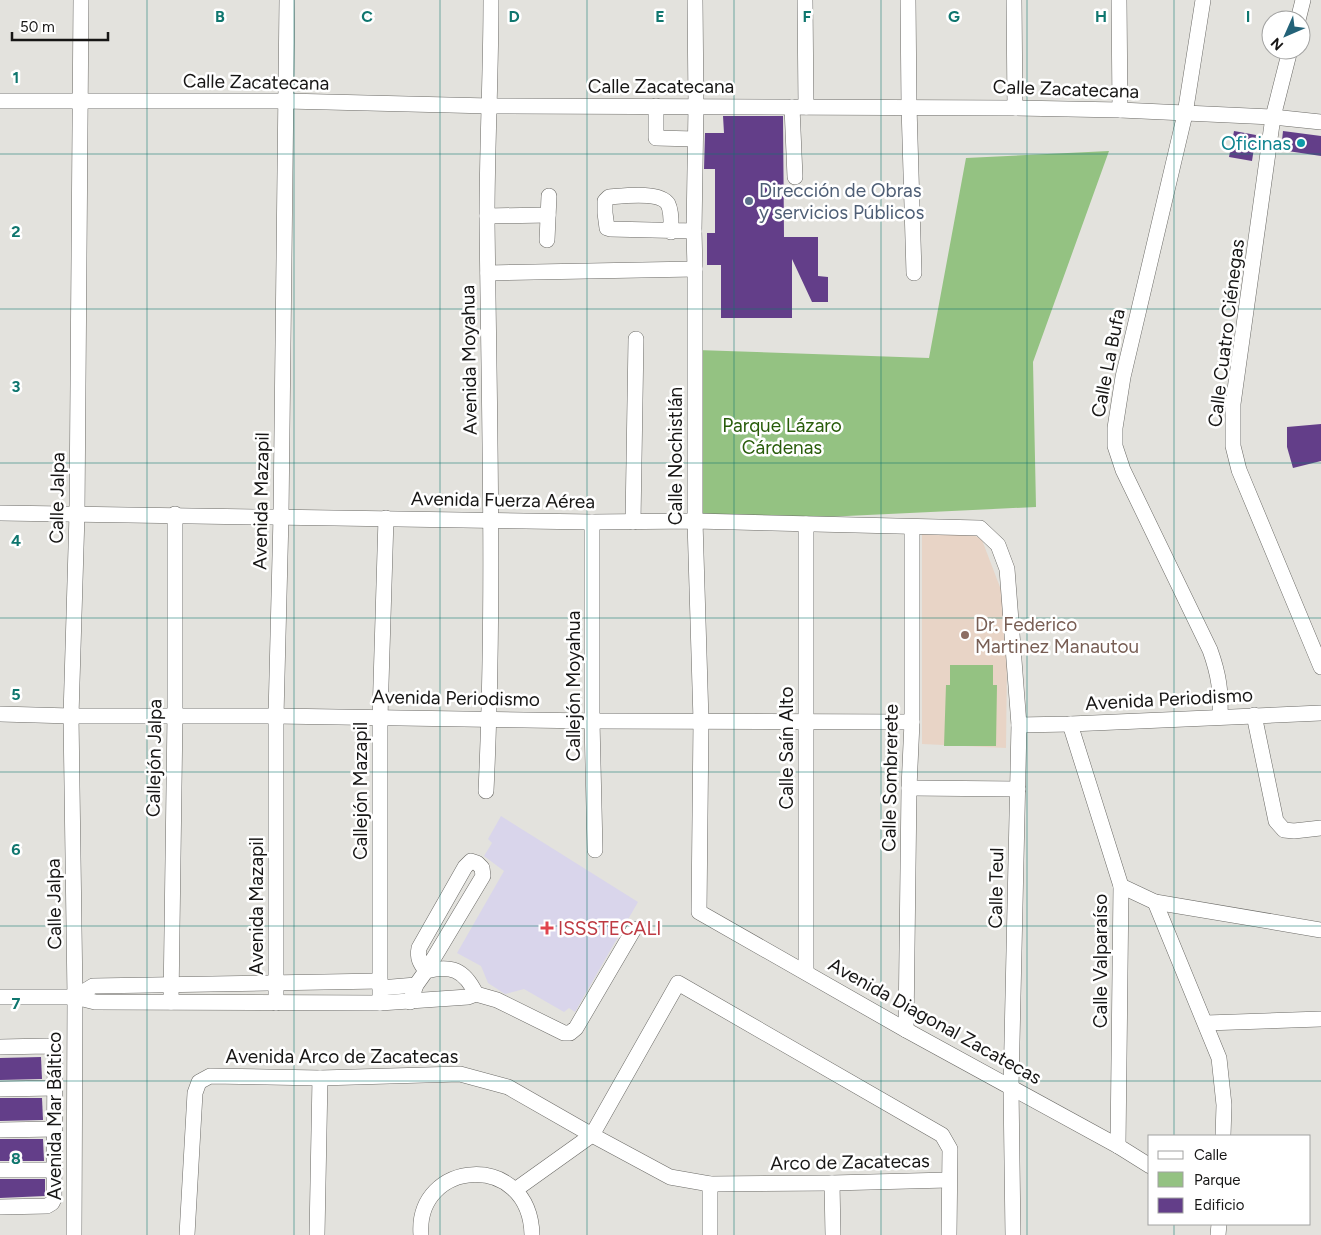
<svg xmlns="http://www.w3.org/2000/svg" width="1321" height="1235" viewBox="0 0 1321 1235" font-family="Figtree,sans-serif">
<rect width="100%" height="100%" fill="#e3e2dd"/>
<polygon fill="#e8d4c6" points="922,533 971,533 982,540 1003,595 1007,661 1006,748 922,744"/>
<polygon fill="#d9d5eb" points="501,816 638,902 575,1012 569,1008 564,1012 524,989 505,994 488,983 481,966 457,953 504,871 484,856 492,843 488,839"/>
<g fill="#94c282">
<polygon points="1109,151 1033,362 1036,507 698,523 697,350 929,358 966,158"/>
<polygon points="950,665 993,665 993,685 997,685 996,746 944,746 946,685 950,685"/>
</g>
<g fill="#633e89">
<polygon points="723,116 783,116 784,237 818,237 818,276 828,277 828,302 812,302 792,259 792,318 721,318 721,265 707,265 707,233 715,233 715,169 704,169 705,133 724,133"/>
<polygon points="1234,131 1256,135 1252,161 1229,157"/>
<polygon points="1283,131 1321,136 1321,156 1281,150"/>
<polygon points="1321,424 1321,461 1293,468 1287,447 1287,427"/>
<polygon points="41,1057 42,1079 0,1080 0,1058"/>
<polygon points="0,1098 42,1098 43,1120 0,1121"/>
<polygon points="0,1139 43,1139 44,1161 0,1161"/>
<polygon points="0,1179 45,1179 45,1196 0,1198"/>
</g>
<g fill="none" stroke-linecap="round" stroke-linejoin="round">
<g stroke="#6b6a66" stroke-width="16">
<g id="minor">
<polyline points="695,0 696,106 694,231 695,269 695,521 701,721 699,912 906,1030 1118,1146 1150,1166"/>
<polyline points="805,0 806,107"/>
<polyline points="908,0 909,106 914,273"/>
<polyline points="1014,0 1015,108"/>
<polyline points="1119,0 1120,110"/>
<path d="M1203,0L1185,114L1123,377L1115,428V446L1123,470L1210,650C1219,675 1221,691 1220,717"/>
<polyline points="1298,20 1303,0"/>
<polyline points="1290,50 1273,117 1233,404 1233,446 1239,470 1321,667"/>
<polyline points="0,101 286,101 490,106 1015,108 1120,110 1273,117 1321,122"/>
<polyline points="656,106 656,138 695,139"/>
<polyline points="792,107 795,177"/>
<polyline points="487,216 548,215"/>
<path d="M671,232C671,223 672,212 668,204C660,191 623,196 609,197L605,201V213L607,228L610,229L694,231"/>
<polyline points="547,240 549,196"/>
<polyline points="488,273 695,269"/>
<polyline points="0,513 592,522 695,521 980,528 998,545 1007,569 1019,725 1011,1087 1013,1235"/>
<polyline points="592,522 592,721 595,850"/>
<polyline points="633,522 636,339"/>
<polyline points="806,524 806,972"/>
<polyline points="0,714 71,716 276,716 592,721 912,722"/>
<polyline points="1254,715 1276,821 1284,830 1294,831 1321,828"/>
<polyline points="1070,724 1121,886 1118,1146"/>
<polyline points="1019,725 1070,724 1321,713"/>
<polyline points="909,788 1018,789"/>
<path d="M486,791C495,600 489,409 487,218C487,146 491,73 491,0"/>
<path d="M471,861L477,863L482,868L483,876L426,971C420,963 417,958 419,948L465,867Z"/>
<polyline points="1121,886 1155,902 1321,930"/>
<polyline points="1155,902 1219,1058 1224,1105 1223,1136"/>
<polyline points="380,988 416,985"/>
<polyline points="0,997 75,997 95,1002 380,1003 468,997 476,994 497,1000 564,1033 570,1033 576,1028 634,929"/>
<polyline points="75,997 93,986 380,981"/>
<polyline points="171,1002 175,715 175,514"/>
<path d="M410,1002L416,985L426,971C451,965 464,969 476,994"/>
<polyline points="276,1003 276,716 281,516 287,0"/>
<polyline points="380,1003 380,717 386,518"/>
<polyline points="1206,1023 1321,1019"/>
<polyline points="906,1030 909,788 912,722 912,527"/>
<polyline points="0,1047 47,1046 52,1049 55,1055 54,1199 52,1203 47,1206 0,1207"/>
<polyline points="0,1089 55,1088"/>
<polyline points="0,1130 55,1129"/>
<polyline points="0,1170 55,1170"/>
<polyline points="832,1183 833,1235"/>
<polyline points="515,1190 592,1135 678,983 942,1135 950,1149 949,1235"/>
<polyline points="74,1235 75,997 71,716 77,514 81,0"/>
<polyline points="187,1235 195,1093 199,1082 210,1076 320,1078 460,1074 508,1087 592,1135 670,1177 710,1184 832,1183 948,1180"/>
<polyline points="317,1235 320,1078"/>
<path d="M421,1235C415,1159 530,1150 532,1235"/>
<polyline points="710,1235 710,1184"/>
<polyline points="1218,1235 1219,1224"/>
</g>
</g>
<use href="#minor" stroke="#fff" stroke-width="15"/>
</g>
<path fill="none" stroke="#0f766e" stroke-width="1" stroke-opacity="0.55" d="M147,0V1235M294,0V1235M440,0V1235M587,0V1235M734,0V1235M881,0V1235M1027,0V1235M1174,0V1136M0,154H1321M0,309H1321M0,463H1321M0,618H1321M0,772H1321M0,926H1321M0,1081H1321M1174,1224V1235"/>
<circle fill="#0f9aa8" stroke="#fff" stroke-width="2" cx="1301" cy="143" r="5"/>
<circle fill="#5c6f8a" stroke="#fff" stroke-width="2" cx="749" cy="201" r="5"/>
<circle fill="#8d6e63" stroke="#fff" stroke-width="2" cx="965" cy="635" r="5"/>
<path fill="#e0444e" stroke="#fff" stroke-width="2" d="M544.5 920.5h5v5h5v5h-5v5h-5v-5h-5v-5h5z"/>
<g text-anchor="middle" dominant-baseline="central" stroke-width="5" stroke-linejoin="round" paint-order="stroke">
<g font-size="19" fill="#171615" stroke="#fff">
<text transform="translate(256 82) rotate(1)">Calle Zacatecana</text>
<text x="661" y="86">Calle Zacatecana</text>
<text transform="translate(1066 89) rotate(2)">Calle Zacatecana</text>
<text transform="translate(1226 333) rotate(-83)">Calle Cuatro Ciénegas</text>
<text transform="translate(469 360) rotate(-91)">Avenida Moyahua</text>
<text transform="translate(1108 363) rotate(-79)">Calle La Bufa</text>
<text transform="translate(675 456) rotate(-90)">Calle Nochistlán</text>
<text transform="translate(57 498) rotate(-89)">Calle Jalpa</text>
<text transform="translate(503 500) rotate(1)">Avenida Fuerza Aérea</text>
<text transform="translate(261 501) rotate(-89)">Avenida Mazapil</text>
<text transform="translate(573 686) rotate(-90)">Callejón Moyahua</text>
<text transform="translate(456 698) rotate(1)">Avenida Periodismo</text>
<text transform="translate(1169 699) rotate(-3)">Avenida Periodismo</text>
<text transform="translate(786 748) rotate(-90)">Calle Saín Alto</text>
<text transform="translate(154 758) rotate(-89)">Callejón Jalpa</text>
<text transform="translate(890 778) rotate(-89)">Calle Sombrerete</text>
<text transform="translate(360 791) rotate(-90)">Callejón Mazapil</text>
<text transform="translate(996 888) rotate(-89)">Calle Teul</text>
<text transform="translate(54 904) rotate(-91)">Calle Jalpa</text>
<text transform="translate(256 906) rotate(-90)">Avenida Mazapil</text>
<text transform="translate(1100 961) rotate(-90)">Calle Valparaíso</text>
<text transform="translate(935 1021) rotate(29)">Avenida Diagonal Zacatecas</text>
<text x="342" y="1056">Avenida Arco de Zacatecas</text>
<text transform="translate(54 1116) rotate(-90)">Avenida Mar Báltico</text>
<text transform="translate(850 1162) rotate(-1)">Arco de Zacatecas</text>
</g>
<g font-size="19" fill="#0d838f" stroke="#fff" text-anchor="end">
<text x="1291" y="143">Oficinas</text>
</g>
<g font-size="19" fill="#4e5e75" stroke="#fff" text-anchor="start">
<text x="759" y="190">Dirección de Obras<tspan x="759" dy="22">y servicios Públicos</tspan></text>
</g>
<g font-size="19" fill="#285c0a" stroke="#fff">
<text x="782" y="425">Parque Lázaro<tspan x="782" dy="22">Cárdenas</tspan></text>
</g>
<g font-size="19" fill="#785e54" stroke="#fff" text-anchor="start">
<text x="975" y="624">Dr. Federico<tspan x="975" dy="22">Martinez Manautou</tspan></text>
</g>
<g font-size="19" fill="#be3a42" stroke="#fff" text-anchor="start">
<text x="558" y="928">ISSSTECALI</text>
</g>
</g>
<g font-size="16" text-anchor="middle" font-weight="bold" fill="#0f766e" stroke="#fff" stroke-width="5" stroke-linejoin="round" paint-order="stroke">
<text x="220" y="22">B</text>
<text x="367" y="22">C</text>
<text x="514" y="22">D</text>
<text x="660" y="22">E</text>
<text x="807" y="22">F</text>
<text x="954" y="22">G</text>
<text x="1101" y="22">H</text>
<text x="1248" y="22">I</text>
<text x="16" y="83">1</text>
<text x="16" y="237">2</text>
<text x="16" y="392">3</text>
<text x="16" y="546">4</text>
<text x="16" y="700">5</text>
<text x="16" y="855">6</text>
<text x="16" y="1009">7</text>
<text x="16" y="1164">8</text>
</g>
<rect x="1148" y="1135" width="162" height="90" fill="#ffffff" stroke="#a2a2a1"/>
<rect x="1158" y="1151" width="25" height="8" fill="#ffffff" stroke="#a2a2a1"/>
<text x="1194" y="1160" font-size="15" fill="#171615">Calle</text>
<rect x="1158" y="1172" width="25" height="15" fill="#94c282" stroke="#a2a2a1"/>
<text x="1194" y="1185" font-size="15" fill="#171615">Parque</text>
<rect x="1158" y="1198" width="25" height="15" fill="#633e89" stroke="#a2a2a1"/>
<text x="1194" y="1210" font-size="15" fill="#171615">Edificio</text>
<g transform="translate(1286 35) rotate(225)"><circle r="24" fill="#ffffff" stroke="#a2a2a1"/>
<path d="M0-4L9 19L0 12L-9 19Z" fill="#236278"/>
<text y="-8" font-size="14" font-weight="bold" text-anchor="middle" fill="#171615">N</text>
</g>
<path d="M12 32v8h96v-8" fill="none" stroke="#171615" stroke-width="2.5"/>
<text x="20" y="32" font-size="15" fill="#171615" stroke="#ffffff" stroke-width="4" paint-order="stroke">50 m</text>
</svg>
